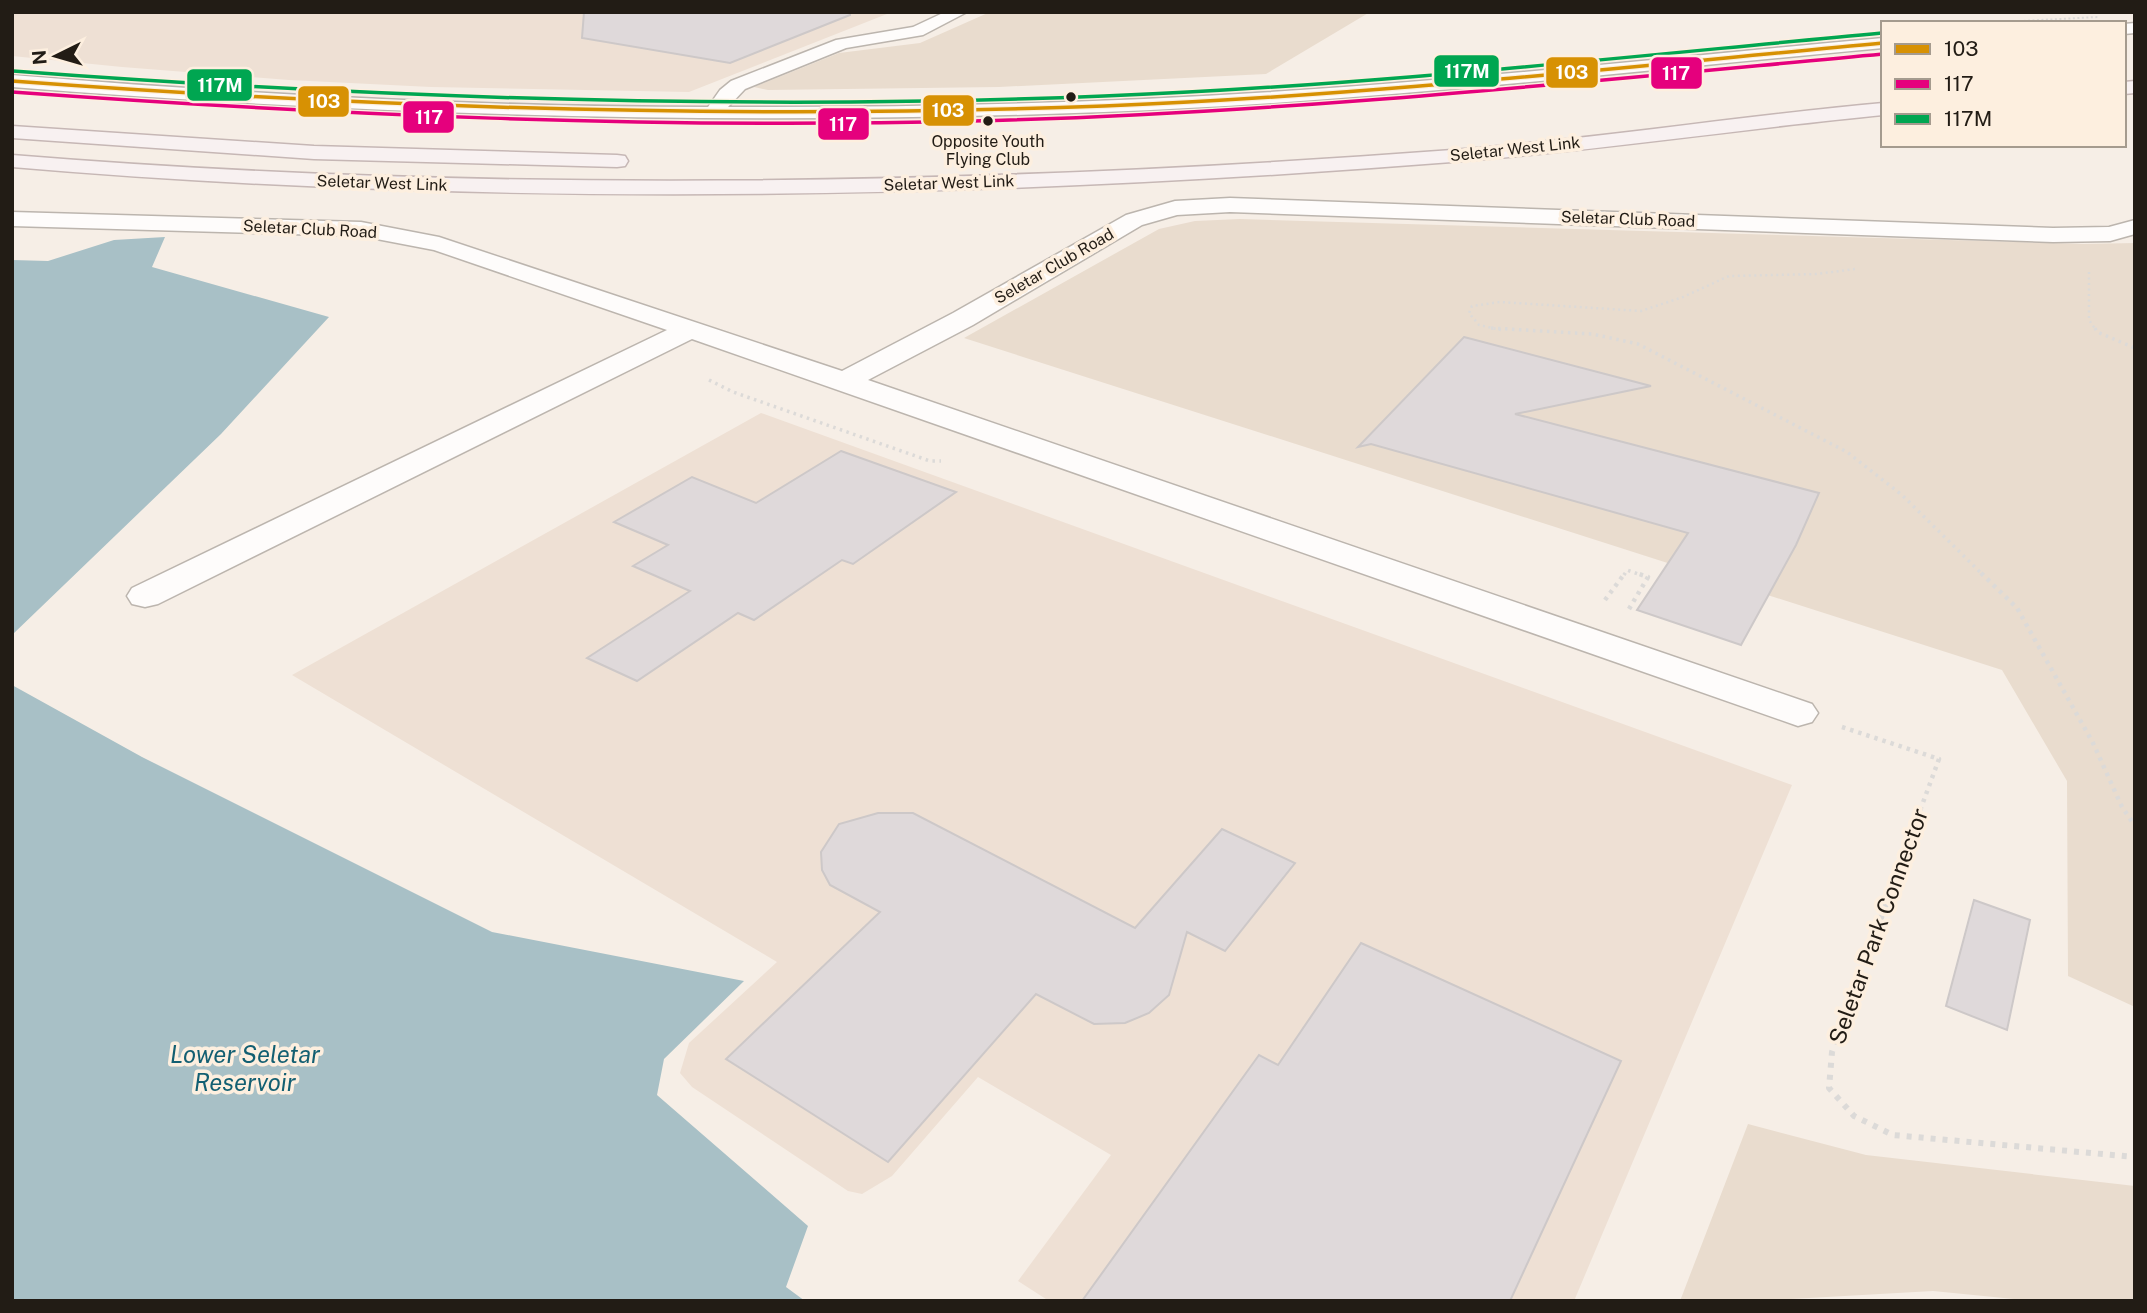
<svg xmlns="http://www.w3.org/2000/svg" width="2147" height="1313" viewBox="0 0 2147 1313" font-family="'Public Sans',sans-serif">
<rect width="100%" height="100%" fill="#f6eee6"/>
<g fill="#eee0d4">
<polygon points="12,12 892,12 689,92 431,87 289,80 122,67 12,56"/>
<polygon points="761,413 1792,785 1574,1301 1049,1301 1018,1281 1111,1155 978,1077 892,1176 862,1194 848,1191 692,1087 680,1073 689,1043 777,962 292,675"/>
</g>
<g fill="#e9dcce">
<polygon points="990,12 1370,12 1266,74 999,87 768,90 754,87 839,53 920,43"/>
<polygon points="1240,219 2084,244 2135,243 2135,1007 2068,976 2067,781 2002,670 964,338 1159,229 1195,221"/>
<polygon points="1748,1124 1866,1155 2135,1186 2135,1301 2034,1301 1933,1291 1755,1301 1680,1301"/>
</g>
<g fill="#a8c0c6">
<polygon points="165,237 152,267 329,317 221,434 12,635 12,260 48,261 114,240"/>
<polygon points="12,685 142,757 492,932 744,981 664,1059 657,1095 808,1226 786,1287 805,1301 12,1301"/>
</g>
<g fill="#dfd9da" stroke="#cdc8c8" stroke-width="2">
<polygon points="584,12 850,12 850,15 730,63 582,38"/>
<polygon points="1464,337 1651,386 1515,414 1819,493 1796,545 1741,645 1637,610 1688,533 1371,444 1358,447"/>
<polygon points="841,451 956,492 853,564 842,560 754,620 738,613 637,681 587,658 690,591 633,566 668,545 614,522 692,477 756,503"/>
<polygon points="878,813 913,813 1135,928 1222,829 1295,863 1225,951 1187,932 1169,995 1149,1013 1125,1023 1094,1024 1036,994 888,1162 726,1059 880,912 830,885 822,870 821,852 839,824"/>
<polygon points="1974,900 2030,920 2007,1030 1946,1006"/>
<polygon points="1361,943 1621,1061 1510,1301 1082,1301 1259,1055 1278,1065"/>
</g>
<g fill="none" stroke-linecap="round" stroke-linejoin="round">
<g stroke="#bcb5ae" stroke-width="3">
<g id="minor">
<path d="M945,12H967L923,35L846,48L745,89L728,107C933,108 1139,102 1344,87C1524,74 1703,54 1883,38V48C1623,72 1364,102 1104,112C739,126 376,116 12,87V75C244,94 476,107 708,107L720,90L731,81L836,40L913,27Z"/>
<polygon points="2135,23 2135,33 2124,34 2124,24"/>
<polygon points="1230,198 2053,228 2109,227 2135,220 2135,234 2110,241 2053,242 1230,212 1177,215 1142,225 973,325 868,380 1812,704 1818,713 1812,722 1798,726 692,339 158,604 145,607 132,604 127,596 132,588 667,330 434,250 361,236 12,226 12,212 361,222 439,237 842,371 953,313 1126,215 1175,201"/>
</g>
</g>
<g stroke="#c6b7b5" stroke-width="3">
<g id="major">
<polygon points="2135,81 2135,93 2124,94 2124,82"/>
<path d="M1883,103V115C1739,129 1596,151 1452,162C974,200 491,208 12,167V155C491,194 973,186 1452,150C1596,139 1739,116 1883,103Z"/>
<polygon points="12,126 314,146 617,155 625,156 628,161 625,166 617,167 314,159 12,138"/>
</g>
</g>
<polyline stroke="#dcdad8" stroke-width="2" stroke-dasharray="2 2.5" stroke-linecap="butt" points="1983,23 2098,17"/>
<g stroke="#dcdad8" stroke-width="2.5" stroke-dasharray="2 3.5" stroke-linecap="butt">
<polyline points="2089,272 2089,320 2096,330"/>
<polyline points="1501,330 1479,325 1469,313 1472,306 1500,302 1641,311 1683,297 1729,276 1817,274 1855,269"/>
</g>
<g stroke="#dcdad8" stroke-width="3.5" stroke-dasharray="2.5 4.5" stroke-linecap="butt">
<polyline points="1491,328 1592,334 1638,344 1847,452 1902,495 1983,575"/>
<polyline points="2095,328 2097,332 2135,348"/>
<polyline points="709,380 733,392 930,461 941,461"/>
<polyline points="1624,575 1627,570 1641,575"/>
</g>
<g stroke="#dcdad8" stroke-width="4.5" stroke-dasharray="3.5 5" stroke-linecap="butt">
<polyline points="1981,573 2017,608 2093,743 2122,807 2135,826"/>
<polyline points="1605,600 1625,573"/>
<polyline points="1629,609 1648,577 1636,573"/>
<polyline points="1842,727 1939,759 1889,895"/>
</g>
<polyline stroke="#dcdad8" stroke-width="6" stroke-dasharray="5 7" stroke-linecap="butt" points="1890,893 1832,1052 1829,1088 1854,1116 1893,1135 2135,1157"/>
<use href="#minor" fill="#fefcfb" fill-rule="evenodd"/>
<use href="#major" fill="#f8f1f1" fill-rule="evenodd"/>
<g stroke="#fdefdf" stroke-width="6">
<path id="bus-1" d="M12,81C375,108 739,120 1104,106C1364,96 1624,67 1883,43"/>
</g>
<g stroke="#fdefdf" stroke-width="6">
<path id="bus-2" d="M12,92C332,115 651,129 972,121C1276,114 1580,82 1883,54"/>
</g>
<g stroke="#fdefdf" stroke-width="6">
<path id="bus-3" d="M13,71C376,98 740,111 1104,96C1364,86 1623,57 1882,33"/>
</g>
<use href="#bus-1" stroke="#d79103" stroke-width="3.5"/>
<use href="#bus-2" stroke="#e5007d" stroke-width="3.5"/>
<use href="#bus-3" stroke="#00a651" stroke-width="3.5"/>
</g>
<g fill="#221c15" stroke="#fdefdf" stroke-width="2.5">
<circle cx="1071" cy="97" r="6"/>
<circle cx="988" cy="121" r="6"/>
</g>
<g text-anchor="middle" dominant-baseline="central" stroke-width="7" stroke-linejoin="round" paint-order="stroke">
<g font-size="16" fill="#221c15" stroke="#fdefdf">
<text x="988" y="141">Opposite Youth<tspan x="988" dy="18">Flying Club</tspan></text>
</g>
<g font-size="16" fill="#221c15" stroke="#fdefdf">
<text transform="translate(1515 149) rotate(-6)">Seletar West Link</text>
<text transform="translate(382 183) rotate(2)">Seletar West Link</text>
<text transform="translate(949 183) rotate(-2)">Seletar West Link</text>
<text transform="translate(1628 219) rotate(2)">Seletar Club Road</text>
<text transform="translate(310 229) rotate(3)">Seletar Club Road</text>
<text transform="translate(1054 266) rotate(-30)">Seletar Club Road</text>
</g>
<g font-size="23" fill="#221c15" stroke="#fdefdf">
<text transform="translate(1878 926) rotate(-70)">Seletar Park Connector</text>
</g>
<g font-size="24" font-style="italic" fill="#135f72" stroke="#fdefdf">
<text x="245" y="1054">Lower Seletar<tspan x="245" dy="28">Reservoir</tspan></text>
</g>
</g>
<g stroke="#fdefdf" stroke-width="2.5">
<rect x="1433" y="54" width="67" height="34" rx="7" fill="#00a651"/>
<rect x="1545" y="56" width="54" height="33" rx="7" fill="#d79103"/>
<rect x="1650" y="56" width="53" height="34" rx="7" fill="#e5007d"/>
<rect x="186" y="68" width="67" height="34" rx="7" fill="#00a651"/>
<rect x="297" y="85" width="53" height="33" rx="7" fill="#d79103"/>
<rect x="922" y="94" width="53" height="33" rx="7" fill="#d79103"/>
<rect x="402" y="100" width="53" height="34" rx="7" fill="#e5007d"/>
<rect x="817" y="107" width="53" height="34" rx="7" fill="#e5007d"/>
</g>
<g font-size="19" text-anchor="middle" font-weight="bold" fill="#fff">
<text x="1467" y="78">117M</text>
<text x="1572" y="79">103</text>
<text x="1676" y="80">117</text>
<text x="220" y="92">117M</text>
<text x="324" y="108">103</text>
<text x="948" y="117">103</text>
<text x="429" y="124">117</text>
<text x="843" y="131">117</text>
</g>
<rect width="2147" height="1313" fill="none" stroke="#221c15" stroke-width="28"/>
<rect x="1881" y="21" width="245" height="126" fill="#fdefdf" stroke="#a59b8e" stroke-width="2"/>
<rect x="1895" y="44" width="35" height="10" fill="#d79103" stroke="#a59b8e" stroke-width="2"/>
<text x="1944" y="56" font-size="21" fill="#221c15">103</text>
<rect x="1895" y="79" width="35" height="10" fill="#e5007d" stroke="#a59b8e" stroke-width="2"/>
<text x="1944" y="91" font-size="21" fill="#221c15">117</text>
<rect x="1895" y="114" width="35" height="10" fill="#00a651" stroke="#a59b8e" stroke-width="2"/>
<text x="1944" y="126" font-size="21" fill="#221c15">117M</text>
<g transform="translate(56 56) rotate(265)" stroke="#fdefdf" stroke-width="5" paint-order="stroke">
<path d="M0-5L12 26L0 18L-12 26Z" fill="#221c15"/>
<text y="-10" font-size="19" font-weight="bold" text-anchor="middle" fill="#221c15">N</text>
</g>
</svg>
